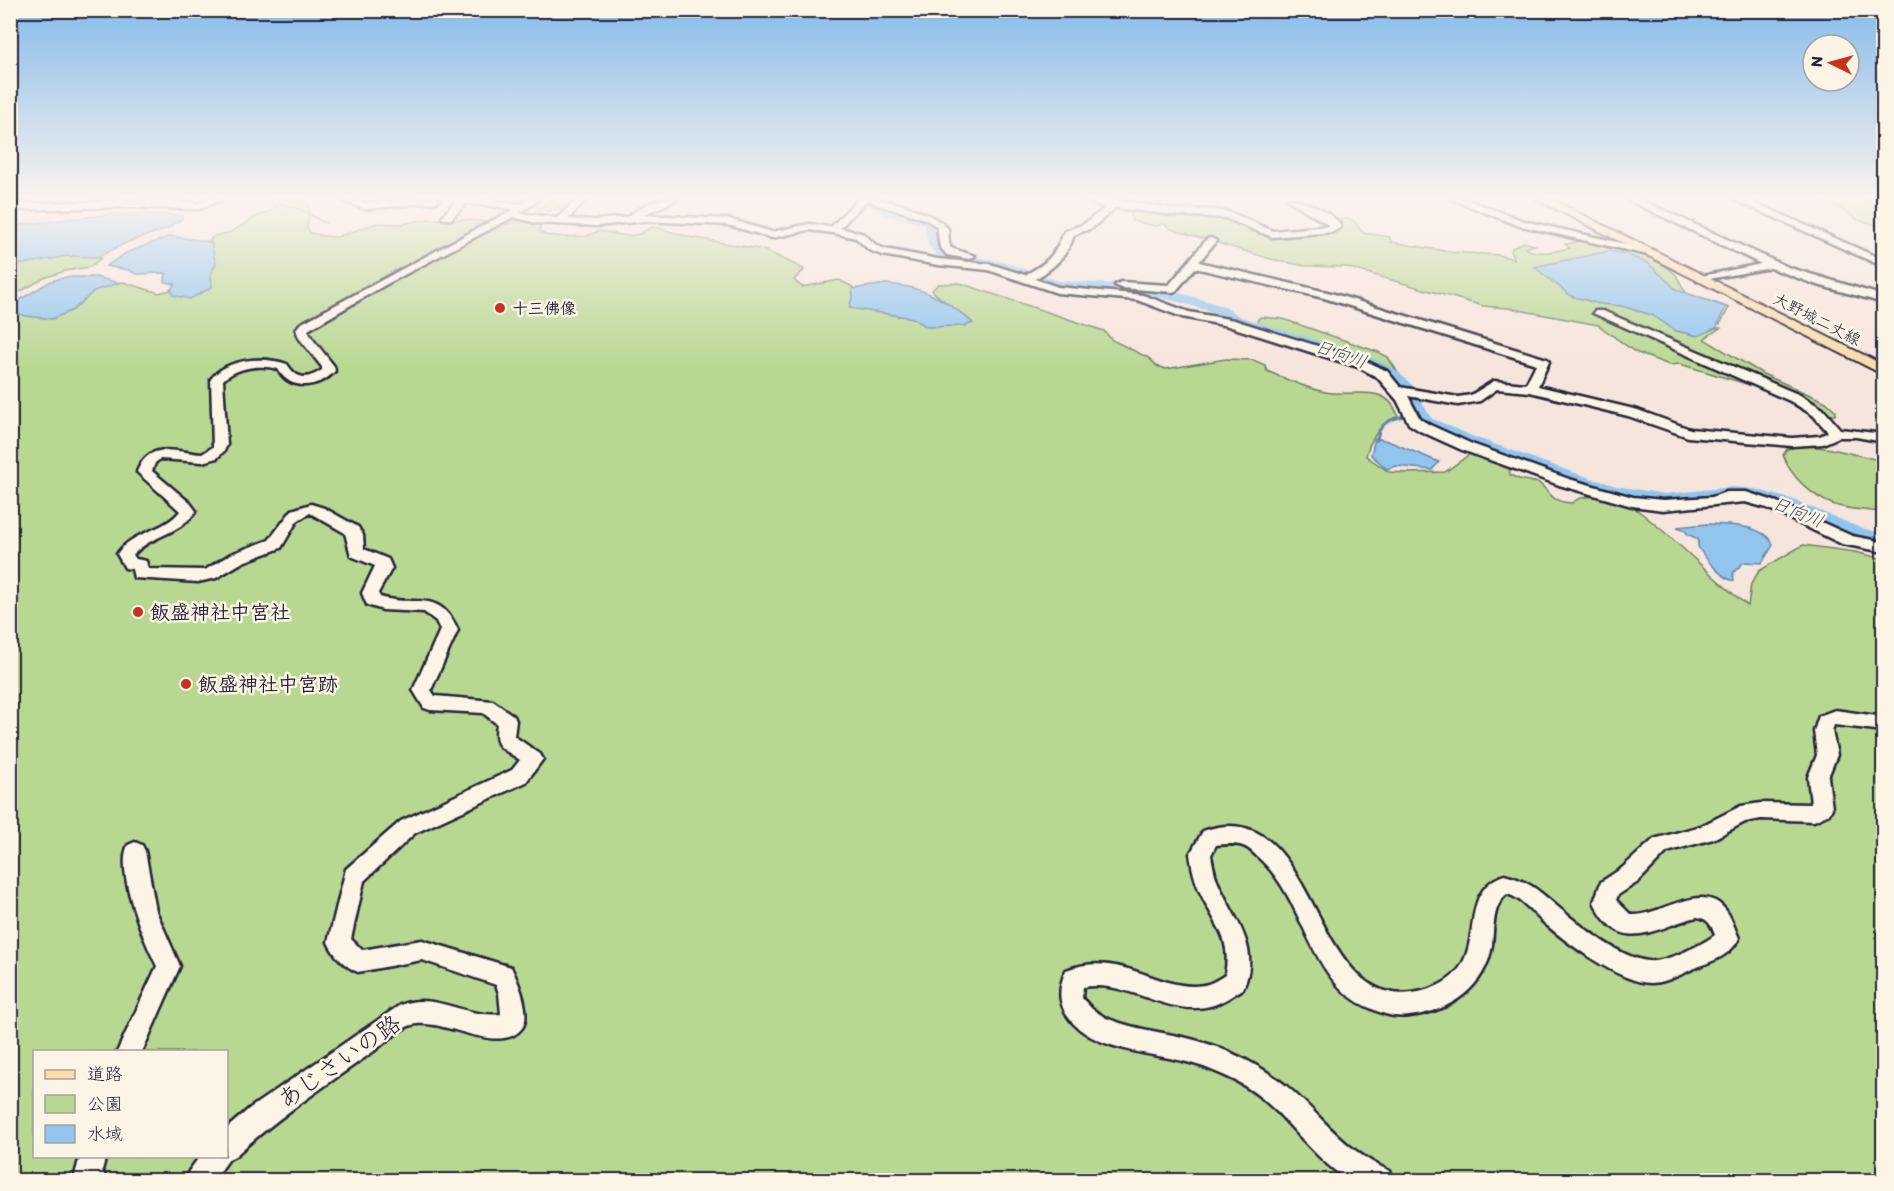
<svg xmlns="http://www.w3.org/2000/svg" width="1894" height="1191" viewBox="0 0 1894 1191" font-family="Itim,'Klee One',sans-serif">
<rect width="100%" height="100%" fill="#f6e5dc"/>
<filter id="ink" filterUnits="userSpaceOnUse"><feTurbulence type="fractalNoise" baseFrequency=".0167" numOctaves="2"/><feDisplacementMap in="SourceGraphic" scale="12" xChannelSelector="R" yChannelSelector="G"/><feConvolveMatrix kernelMatrix="1 2 1 2 8 2 1 2 1" color-interpolation-filters="sRGB"/></filter>
<g filter="url(#ink)">
<g fill="#b8d892" stroke="#6d7d66" stroke-width="1.5" fill-rule="evenodd">
<path d="M270,199H307L310,211L307,228L311,233L323,236L337,237L377,223L401,224L429,219L468,220L508,224L527,218L551,199H580L544,214L539,231L546,235L565,237L586,236L599,231L628,236L639,234L652,227L658,228L690,237L764,250L802,268L804,270L794,280L802,287L839,280L851,286L878,310L898,316L952,309C946,300 938,298 932,290L938,284L960,283L1104,331L1112,340L1149,358L1157,366L1166,369L1226,359L1253,360L1265,365L1267,371C1285,379 1305,388 1325,392C1351,398 1387,381 1398,416C1381,423 1370,439 1366,456L1389,472L1408,473L1445,472L1470,454L1492,457L1509,466L1510,475L1519,479L1539,483C1553,495 1551,502 1572,503C1584,491 1620,498 1633,507C1674,536 1708,575 1748,606L1751,584L1759,571L1803,545L1855,552L1883,559V1180H11V312L92,291L111,283L123,282L159,293L189,285L201,249L214,236L231,232L256,217L276,209ZM34,1052H226V1156H34Z"/>
<polygon points="1816,199 1883,199 1883,217 1874,215 1883,218 1883,227 1858,220 1839,208"/>
<path d="M1140,210L1162,212L1172,217L1216,216L1232,220L1270,237L1280,238L1309,231H1328L1337,220C1355,216 1354,222 1363,233L1390,237L1391,242L1451,252L1498,255L1514,259L1511,253L1512,248L1524,242L1535,245L1525,248C1536,256 1558,251 1570,248L1565,244L1586,240L1645,254L1664,264L1676,275L1686,293L1729,308L1720,324L1622,305L1710,328H1720L1704,339L1763,374L1826,402L1836,411L1835,415H1825L1817,404L1809,400L1776,393L1680,364L1669,365L1635,352L1598,325L1508,308L1483,306L1346,267L1305,266L1271,259L1171,229L1164,224L1155,226L1132,221L1131,213Z"/>
<polygon points="75,253 101,258 90,267 65,271 44,278 11,297 11,259"/>
<polygon points="1261,317 1283,319 1378,352 1388,357 1398,373 1367,360 1264,328 1257,324 1258,319"/>
<path d="M1802,445L1832,449L1883,461V512C1867,510 1847,510 1832,504C1812,496 1790,476 1783,455L1787,449Z"/>
</g>
<g fill="#91c5ee" stroke="#6584a6" stroke-width="1.5">
<polygon points="113,214 165,214 182,216 182,219 166,229 128,242 98,257 68,256 11,266 11,229 18,225"/>
<polygon points="170,236 211,242 216,264 211,273 212,287 190,299 173,295 171,289 175,284 165,282 166,273 137,274 128,270 106,266 126,253"/>
<polygon points="1609,251 1626,254 1649,264 1677,290 1726,307 1716,328 1698,336 1676,331 1652,315 1621,306 1600,304 1571,296 1534,267"/>
<polygon points="66,277 96,277 119,283 94,291 73,310 52,319 26,316 11,311 11,305 51,281"/>
<path d="M886,284C922,286 946,299 973,323L964,326L927,327L913,318L849,308L853,295L852,289Z"/>
<polygon points="1375,438 1388,441 1439,462 1432,470 1396,466 1387,469 1371,455"/>
<path d="M1707,524C1727,525 1764,524 1773,545L1762,563L1744,562L1733,573L1734,581C1722,579 1704,557 1699,548C1697,546 1698,542 1698,539L1687,534L1685,530L1677,527Z"/>
</g>
<g fill="none" stroke-linecap="round" stroke-linejoin="round">
<g stroke="#6584a6" stroke-width="2">
<polyline points="274,199 280,203 302,210 325,223"/>
<polyline points="1868,199 1868,202 1884,209"/>
</g>
<path stroke="#6584a6" stroke-width="3" d="M1377,440C1378,424 1390,419 1404,416"/>
<polygon fill="#91c5ee" fill-rule="evenodd" points="858,199 874,199 895,209 935,219 941,226 941,245 947,251 1003,262 1059,281 1140,285 1187,295 1223,306 1241,317 1368,356 1396,370 1412,385 1431,418 1474,437 1569,471 1616,486 1665,494 1732,487 1755,489 1794,500 1858,527 1884,534 1884,547 1844,536 1781,508 1755,501 1732,499 1665,506 1630,501 1572,485 1461,445 1425,429 1418,425 1399,391 1384,376 1356,362 1231,323 1213,312 1183,303 1140,293 1057,289 995,269 938,257 928,245 925,225 885,215"/>
<g stroke="#22223b" stroke-width="5">
<g id="minor">
<polygon points="210,199 224,199 199,209 120,207 10,210 10,204 120,201 198,203"/>
<path d="M339,199C349,199 358,203 368,203C392,203 417,198 441,199L436,202L365,209Z"/>
<path d="M457,199H484L521,204L528,199H540L520,213L557,218L577,199H587L568,219L596,220L627,217L647,204L663,199H678L643,215L729,219L772,232L809,224L831,227L858,199H868L840,228L864,234L877,246L885,249L938,259L990,264L1025,275C1051,261 1053,256 1065,231L1084,224L1105,208L1081,199L1123,201L1175,209L1217,210L1232,213L1273,231L1330,226L1287,199C1301,199 1336,213 1341,227L1333,232L1272,237L1225,218L1175,215L1115,208L1092,228L1074,235C1067,256 1054,268 1035,279L1058,287L1143,295L1189,312L1234,320L1366,361L1387,371L1400,387L1458,397L1471,395L1494,381L1526,384L1536,364L1324,298L1195,268L1176,291L1172,292L1121,288L1115,285L1121,282L1169,285L1207,239L1211,238L1216,241L1199,262L1331,293L1547,359L1549,362L1538,386L1638,410L1690,429L1792,438L1820,436L1828,432L1813,415L1790,401L1593,313L1595,311H1603L1800,395L1823,409L1840,429L1884,434V442L1856,437H1839L1823,444L1792,446L1688,437L1628,416L1530,392L1497,389L1480,401L1458,405L1408,396L1420,419L1430,425L1472,444L1569,479L1633,497L1663,500L1712,497L1726,492H1746L1777,502L1852,536L1884,542V552L1842,544L1767,508L1745,502L1663,510L1632,506L1559,485L1462,450L1420,431L1409,424L1397,400L1377,377L1358,367L1228,326L1182,317L1137,300L1057,293L988,270L938,265L882,255L869,250L856,238L833,233L809,230L772,238L728,225L645,221L596,226L536,223L513,217L385,285L308,330L311,337L334,366L335,371C320,388 290,392 278,369C261,364 237,367 223,380L227,445L224,451L217,458L202,462L160,459L155,463L152,471L190,503L196,511C178,536 152,534 133,555L136,559L146,561L148,569L205,570L231,554L269,540L292,510L311,504L324,508L358,527L363,535L364,549L388,559L392,568L378,593L380,597C415,608 438,587 458,630L431,690L435,696L493,701L514,716L516,721L514,736L540,754L543,759L526,782L415,833L364,881L351,939L362,950L422,940L511,967C518,981 532,1014 522,1028C500,1057 441,1016 412,1025C402,1027 383,1044 374,1051C326,1085 278,1117 235,1156L229,1159L214,1180H185L189,1171L200,1156H226V1129L250,1108L400,1005C434,991 467,1019 501,1014L499,993L496,985L422,960L358,972C345,967 333,954 328,942L346,869L401,821L512,770L520,760C502,747 493,749 497,724L483,713L430,710L424,708L413,690L440,630L436,621L424,612L383,610L367,605L362,593L375,566L351,556L345,533L310,513L297,521L281,548L243,562L216,578L198,582L134,578L132,569L125,568L117,554C132,531 164,532 180,511L137,472C149,440 175,452 202,454L213,447L211,379C227,358 264,356 287,364C297,380 307,380 322,370V367L299,338L296,329L300,324L514,209L467,203L451,219H443L442,217Z"/>
<path d="M870,199C889,199 936,213 948,229L949,243L951,248L975,256L970,259L947,255L940,247C938,241 939,234 937,228C931,216 884,209 871,202Z"/>
<polygon points="1451,199 1465,199 1524,221 1648,249 1653,252 1648,255 1517,225"/>
<polygon points="1626,199 1639,199 1790,268 1884,296 1884,303 1814,284 1771,268 1697,281 1697,277 1761,264"/>
<polygon points="1733,199 1746,199 1884,260 1884,267"/>
<path d="M1835,710L1884,717V731L1834,725L1832,731L1837,755L1828,777L1832,808L1829,814L1814,821L1761,819L1745,822L1713,839L1667,852L1638,882L1618,895L1616,900L1631,915C1661,917 1704,878 1727,912C1732,919 1735,930 1739,938C1731,956 1712,961 1695,968C1681,974 1666,983 1651,983C1620,983 1566,942 1543,922C1532,912 1522,898 1507,894C1492,906 1494,928 1492,945C1486,987 1450,1012 1409,1016C1394,1018 1383,1014 1370,1008C1308,982 1307,903 1261,860C1256,856 1250,848 1243,846C1235,843 1225,844 1216,845L1211,855C1213,866 1215,878 1220,887C1236,922 1261,949 1243,989C1233,995 1222,1003 1210,1006C1167,1017 1128,979 1083,987L1082,998L1092,1009L1106,1018C1133,1029 1162,1032 1191,1039C1215,1045 1241,1056 1262,1069C1312,1098 1334,1147 1390,1171L1394,1180C1381,1180 1365,1183 1353,1180C1331,1176 1293,1127 1276,1111C1264,1099 1251,1089 1236,1081C1222,1074 1208,1068 1194,1064C1158,1053 1101,1052 1074,1024C1058,1007 1057,991 1066,970C1123,948 1164,996 1208,984C1214,982 1220,978 1225,975C1231,942 1220,931 1206,904C1197,888 1192,871 1190,854L1203,831C1323,789 1307,1026 1426,990C1499,969 1448,895 1504,875C1533,882 1543,895 1565,913C1585,929 1621,958 1648,961C1665,963 1702,945 1715,935C1712,926 1708,918 1697,917C1655,927 1620,958 1594,902L1601,882L1622,868L1654,839L1701,826L1741,806L1761,803L1811,804L1808,777L1817,755L1814,731L1819,716Z"/>
<path d="M135,842L142,845L145,851L156,911L180,966L142,1052H117L157,966C144,941 115,871 128,845Z"/>
<polygon points="80,1156 106,1156 102,1170 107,1180 77,1180 75,1175"/>
</g>
</g>
<g stroke="#22223b" stroke-width="4">
<polygon id="major" points="1536,199 1551,199 1884,365 1884,375"/>
</g>
<use href="#minor" fill="#fcf5e5" fill-rule="evenodd"/>
<use href="#major" fill="#fddcac" fill-rule="evenodd"/>
</g>
</g>
<linearGradient id="sky" x2="0" y2="1"><stop stop-color="#85bbea"/><stop offset="0.54" stop-color="#fbf3ef"/><stop offset="1" stop-color="#fbf3ef" stop-opacity="0"/></linearGradient>
<rect width="1894" height="366" fill="url(#sky)"/>
<g fill="#c8321e" stroke="#fcf5e5" stroke-width="2">
<circle cx="500" cy="308" r="6"/>
<circle cx="138" cy="612" r="6"/>
<circle cx="186" cy="684" r="6"/>
</g>
<g text-anchor="middle" dominant-baseline="central" stroke-width="5" stroke-linejoin="round" paint-order="stroke">
<g font-size="16" font-weight="bold" fill="#22223b" stroke="#fcf5e5" text-anchor="start">
<text x="512" y="308">十三佛像</text>
</g>
<g font-size="16" fill="#22223b" stroke="#fcf5e5">
<text transform="translate(1817 319) rotate(27)">大野城二丈線</text>
</g>
<g font-size="18" font-style="italic" fill="#435371" stroke="#fcf5e5">
<text transform="translate(1341 354) rotate(19)">日向川</text>
<text transform="translate(1798 512) rotate(22)">日向川</text>
</g>
<g font-size="20" font-weight="bold" fill="#22223b" stroke="#fcf5e5" text-anchor="start">
<text x="150" y="612">飯盛神社中宮社</text>
<text x="198" y="684">飯盛神社中宮跡</text>
</g>
<g font-size="24" fill="#22223b" stroke="#fcf5e5">
<text transform="translate(339 1061) rotate(-35)">あじさいの路</text>
</g>
</g>
<rect width="1894" height="1191" fill="none" stroke="#fcf5e5" stroke-width="36"/>
<rect x="18" y="18" width="1858" height="1155" fill="none" stroke="#22223b" stroke-width="2" filter="url(#ink)"/>
<rect x="33" y="1050" width="195" height="108" fill="#fcf5e5" stroke="#a5a1a1" stroke-width="1.5"/>
<rect x="45" y="1070" width="30" height="9" fill="#fddcac" stroke="#a5a1a1" stroke-width="1.5"/>
<text x="87" y="1080" font-size="18" fill="#22223b">道路</text>
<rect x="45" y="1095" width="30" height="18" fill="#b8d892" stroke="#a5a1a1" stroke-width="1.5"/>
<text x="87" y="1110" font-size="18" fill="#22223b">公園</text>
<rect x="45" y="1125" width="30" height="18" fill="#91c5ee" stroke="#a5a1a1" stroke-width="1.5"/>
<text x="87" y="1140" font-size="18" fill="#22223b">水域</text>
<g transform="translate(1831 63) rotate(275)"><circle r="28" fill="#fcf5e5" stroke="#a5a1a1" stroke-width="1.5"/>
<path d="M0-4.5L10 22L0 15L-10 22Z" fill="#c8321e"/>
<text y="-9" font-size="16" font-weight="bold" text-anchor="middle" fill="#22223b">N</text>
</g>
</svg>
